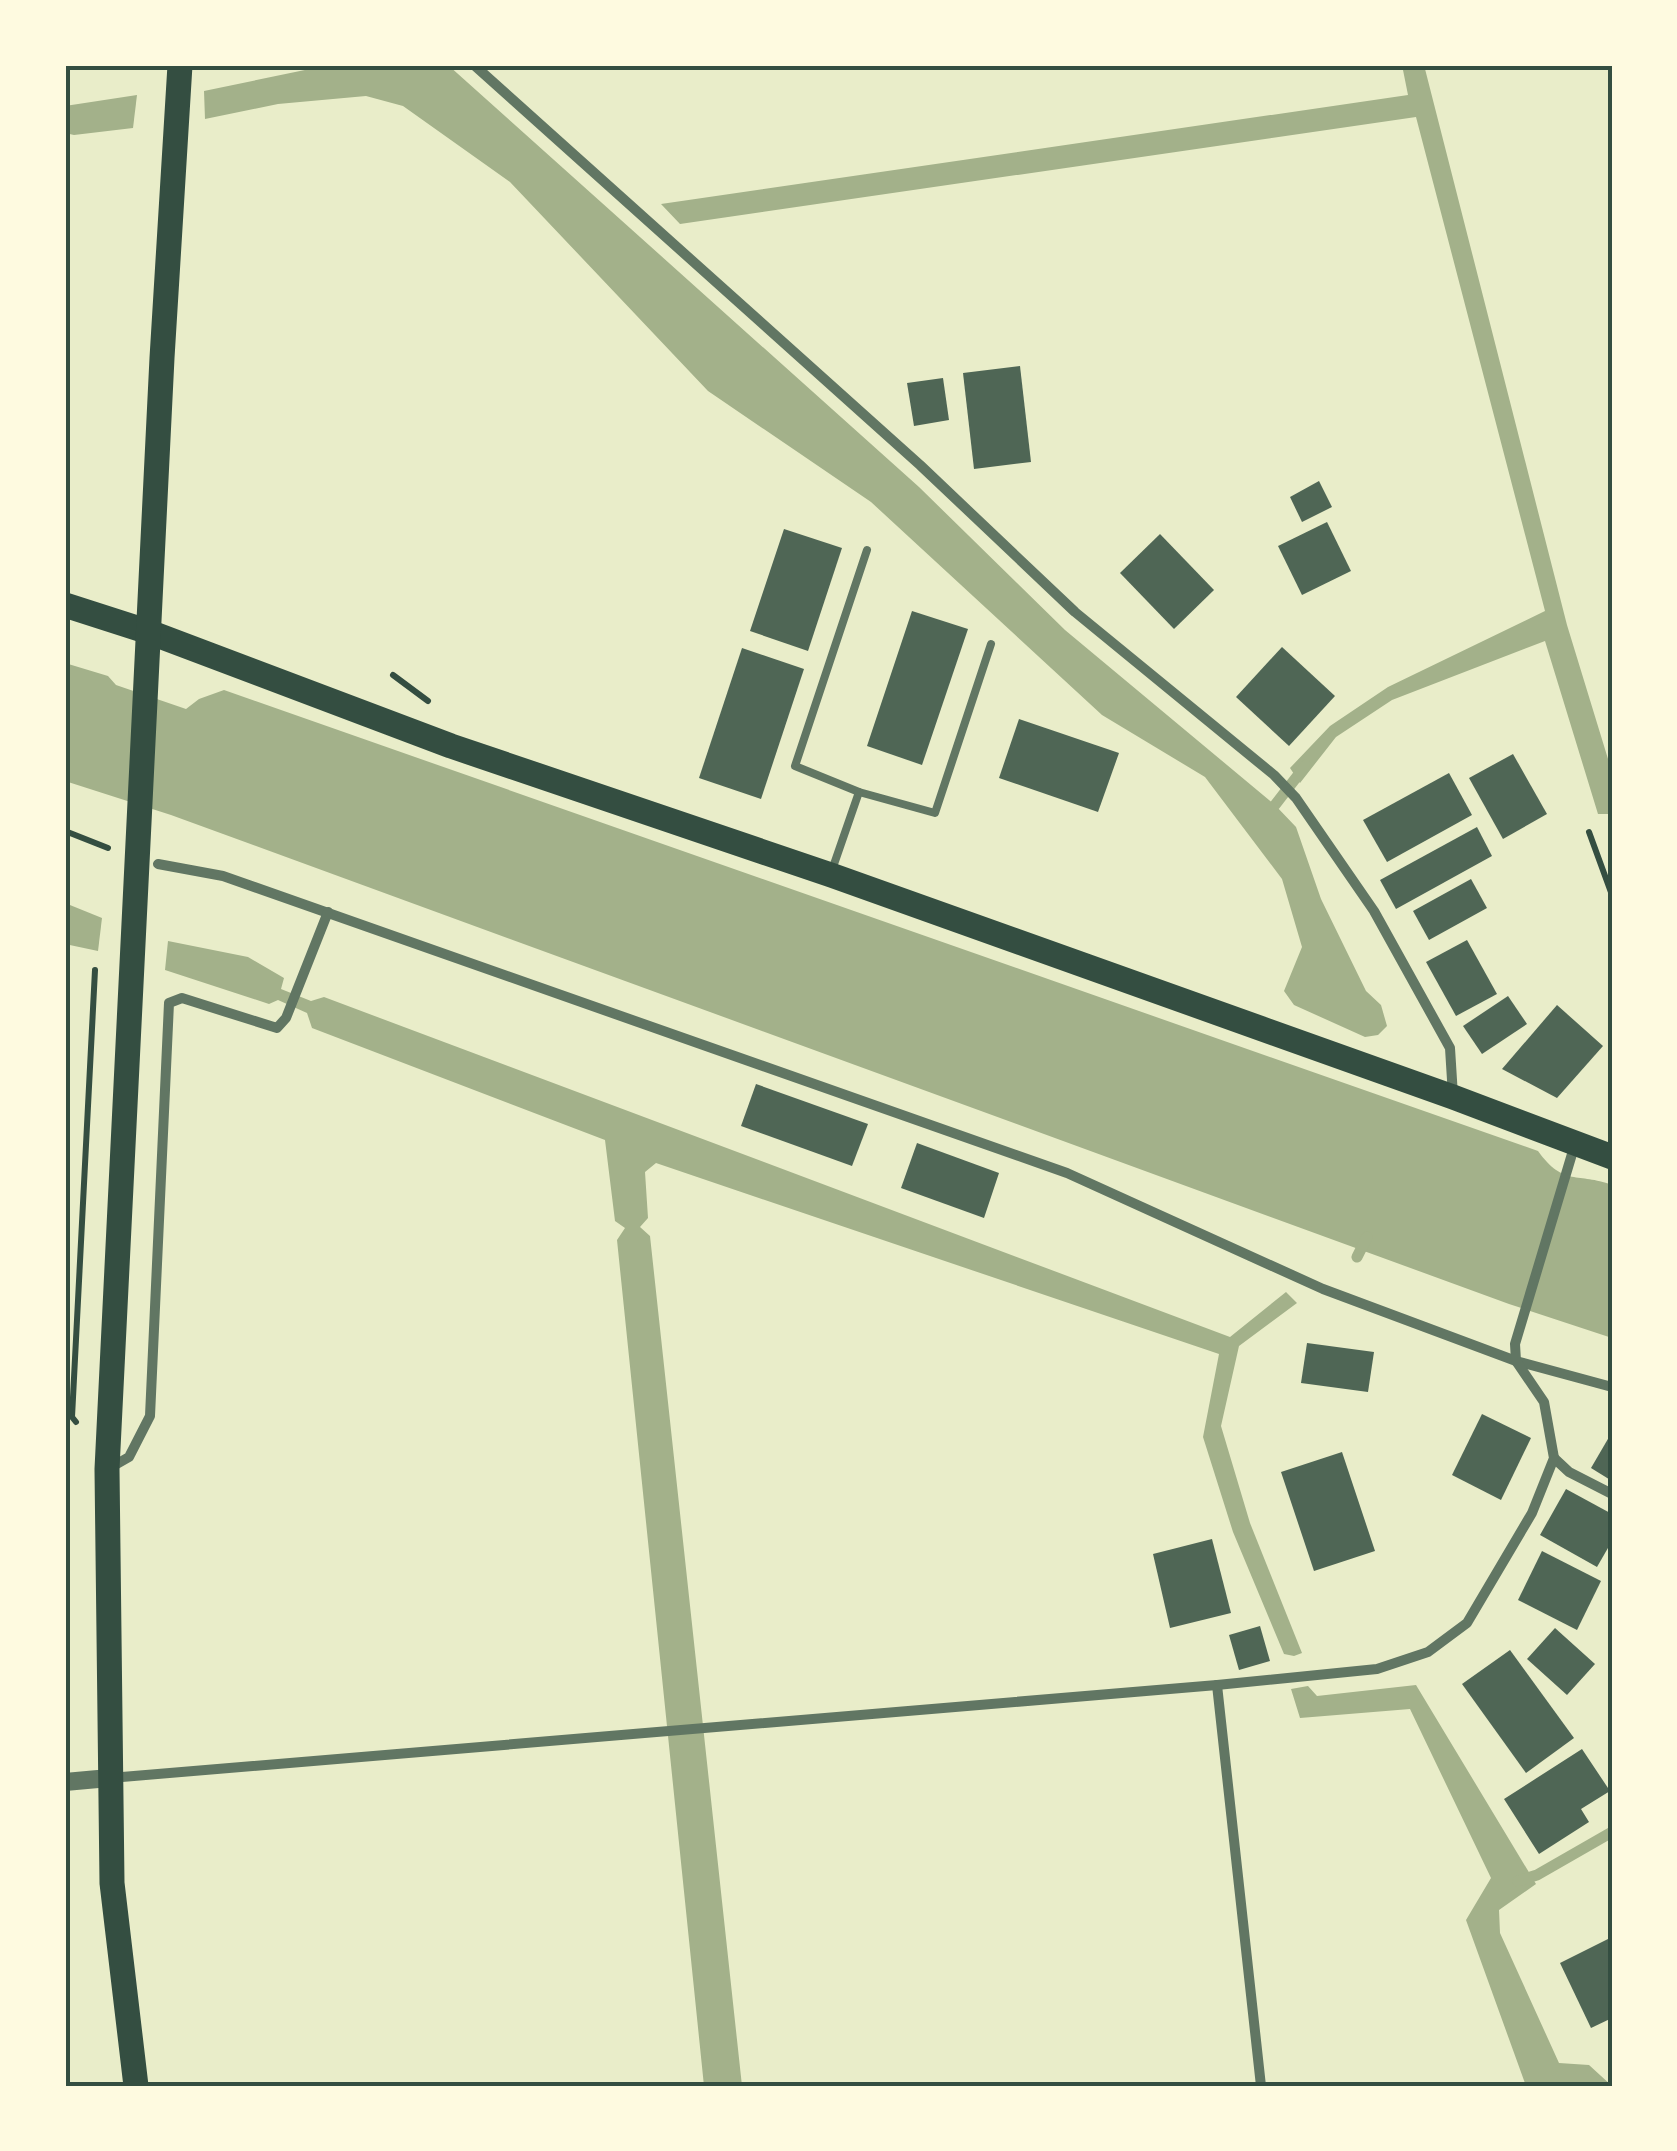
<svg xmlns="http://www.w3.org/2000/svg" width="1677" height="2151" viewBox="0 0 1677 2151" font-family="'Noto Sans',sans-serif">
<rect width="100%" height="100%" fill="#e9edc9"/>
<g fill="#a3b18a">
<polygon points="329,65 448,65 919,487 1065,630 1275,805 1296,827 1321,899 1366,991 1381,1005 1387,1026 1378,1035 1365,1037 1294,1005 1284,991 1302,947 1282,879 1205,777 1102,715 871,502 708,391 510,182 403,106 366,96 278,104 205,119 204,91"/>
<polygon points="1402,65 1424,65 1567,625 1612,772 1612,814 1598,814 1545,641 1392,700 1336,737 1300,783 1290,768 1330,726 1388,687 1545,611 1416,117 680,224 661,204 1408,95"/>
<polygon points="137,95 133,128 74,135 65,133 65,106"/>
<path d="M65,663L108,676L116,685L186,709L199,699L224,690L1538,1151C1564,1187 1578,1172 1612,1185V1338L1509,1304L171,815L65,781Z"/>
<polygon points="65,903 102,918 98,951 65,944"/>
<polygon points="168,941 248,957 284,978 281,989 311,1001 324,997 1230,1337 1286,1292 1297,1303 1239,1346 1221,1426 1250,1523 1302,1653 1294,1656 1284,1654 1233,1532 1203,1437 1219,1354 656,1163 645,1172 648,1218 640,1227 650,1236 742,2086 704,2086 617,1240 625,1228 615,1221 605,1140 312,1028 307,1013 278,1000 269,1004 165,970"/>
<polygon points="1416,1685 1536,1884 1499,1910 1500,1933 1559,2063 1589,2065 1612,2086 1526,2086 1466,1920 1491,1878 1410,1709 1300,1718 1291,1689 1308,1686 1317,1696"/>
</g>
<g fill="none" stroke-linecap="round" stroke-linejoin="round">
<g stroke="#a3b18a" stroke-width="11">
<polyline points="1275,805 1306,765"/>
<polyline points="1357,1257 1367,1237"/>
<polyline points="1518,1881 1537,1875 1612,1832"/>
</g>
</g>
<g fill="#4f6655">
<polygon points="1020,366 1031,462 974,469 963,373"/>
<polygon points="943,378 949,420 914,426 907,383"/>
<polygon points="1319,481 1332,507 1302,522 1290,497"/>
<polygon points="1327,522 1351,571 1302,595 1278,546"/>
<polygon points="784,529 842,548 808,651 750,631"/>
<polygon points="1160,534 1214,590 1174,629 1120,573"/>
<polygon points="912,611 968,629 922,765 867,746"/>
<polygon points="1282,647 1335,696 1289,746 1236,697"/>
<polygon points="742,648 804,669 761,799 699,778"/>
<polygon points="1019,719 1119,753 1098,812 999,778"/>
<polygon points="1513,754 1547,814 1503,839 1469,778"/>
<polygon points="1449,773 1472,815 1387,862 1363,820"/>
<polygon points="1477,827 1492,856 1396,909 1380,880"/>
<polygon points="1471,879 1487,908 1429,940 1413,911"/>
<polygon points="1467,940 1497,994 1456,1016 1426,962"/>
<polygon points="1508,996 1527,1024 1482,1054 1463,1026"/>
<polygon points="1557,1005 1603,1046 1557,1098 1502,1069"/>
<polygon points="756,1084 868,1124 852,1166 741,1126"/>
<polygon points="917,1143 999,1173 984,1218 901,1188"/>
<polygon points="1307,1343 1374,1352 1368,1392 1301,1383"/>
<polygon points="1482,1414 1531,1438 1501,1500 1452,1475"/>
<polygon points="1612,1432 1612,1481 1591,1468"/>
<polygon points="1342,1452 1375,1551 1314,1571 1281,1472"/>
<polygon points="1566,1489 1612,1514 1612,1541 1597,1567 1540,1535"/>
<polygon points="1212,1539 1231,1613 1170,1628 1153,1554"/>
<polygon points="1542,1551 1601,1581 1577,1630 1518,1600"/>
<polygon points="1260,1626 1270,1661 1239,1670 1229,1635"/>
<polygon points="1555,1628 1595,1664 1567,1695 1527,1659"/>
<polygon points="1510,1650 1574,1738 1526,1773 1462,1684"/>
<polygon points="1582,1749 1610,1791 1581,1809 1589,1822 1539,1854 1504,1799"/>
<polygon points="1612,1937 1612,2018 1591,2028 1560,1963"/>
</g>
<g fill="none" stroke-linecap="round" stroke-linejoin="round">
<g stroke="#344e41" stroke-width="6">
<polyline points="393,675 428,701"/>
<polyline points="65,831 108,848"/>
<polyline points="1589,832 1612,895"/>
<polyline points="76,1422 72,1417 95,970"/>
</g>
<g stroke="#617663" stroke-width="8">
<polyline points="859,792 935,813 991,644"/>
<polyline points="832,870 859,792 795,766 867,550"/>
</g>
<g stroke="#617663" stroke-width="10">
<polyline points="474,65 920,465 1075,612 1274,775 1296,798 1374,911 1450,1048 1453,1096"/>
<polyline points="158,864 223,876 1067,1173 1323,1289 1516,1361 1612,1387"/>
<polyline points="1554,1458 1569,1472 1612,1494"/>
<polyline points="108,1469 129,1457 150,1416 169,1003 182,998 277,1028 286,1018 328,912"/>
<polyline points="1217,1685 1261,2086"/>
<polyline points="110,1778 1217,1685 1377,1669 1428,1652 1467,1623 1532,1513 1554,1458 1544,1402 1516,1361 1515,1344 1575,1144"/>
</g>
<polyline stroke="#617663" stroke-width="18" points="65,1782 109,1778"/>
<g stroke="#344e41" stroke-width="25">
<polyline points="65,605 149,632 451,746 831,875 1453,1097 1612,1157"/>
<polyline points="136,2086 112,1883 107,1469 162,358 180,65"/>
</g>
</g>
<rect width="1677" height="2151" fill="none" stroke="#fefae0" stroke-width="135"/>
<rect x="68" y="68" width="1542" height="2016" fill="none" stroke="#344e41" stroke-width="4"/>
</svg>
